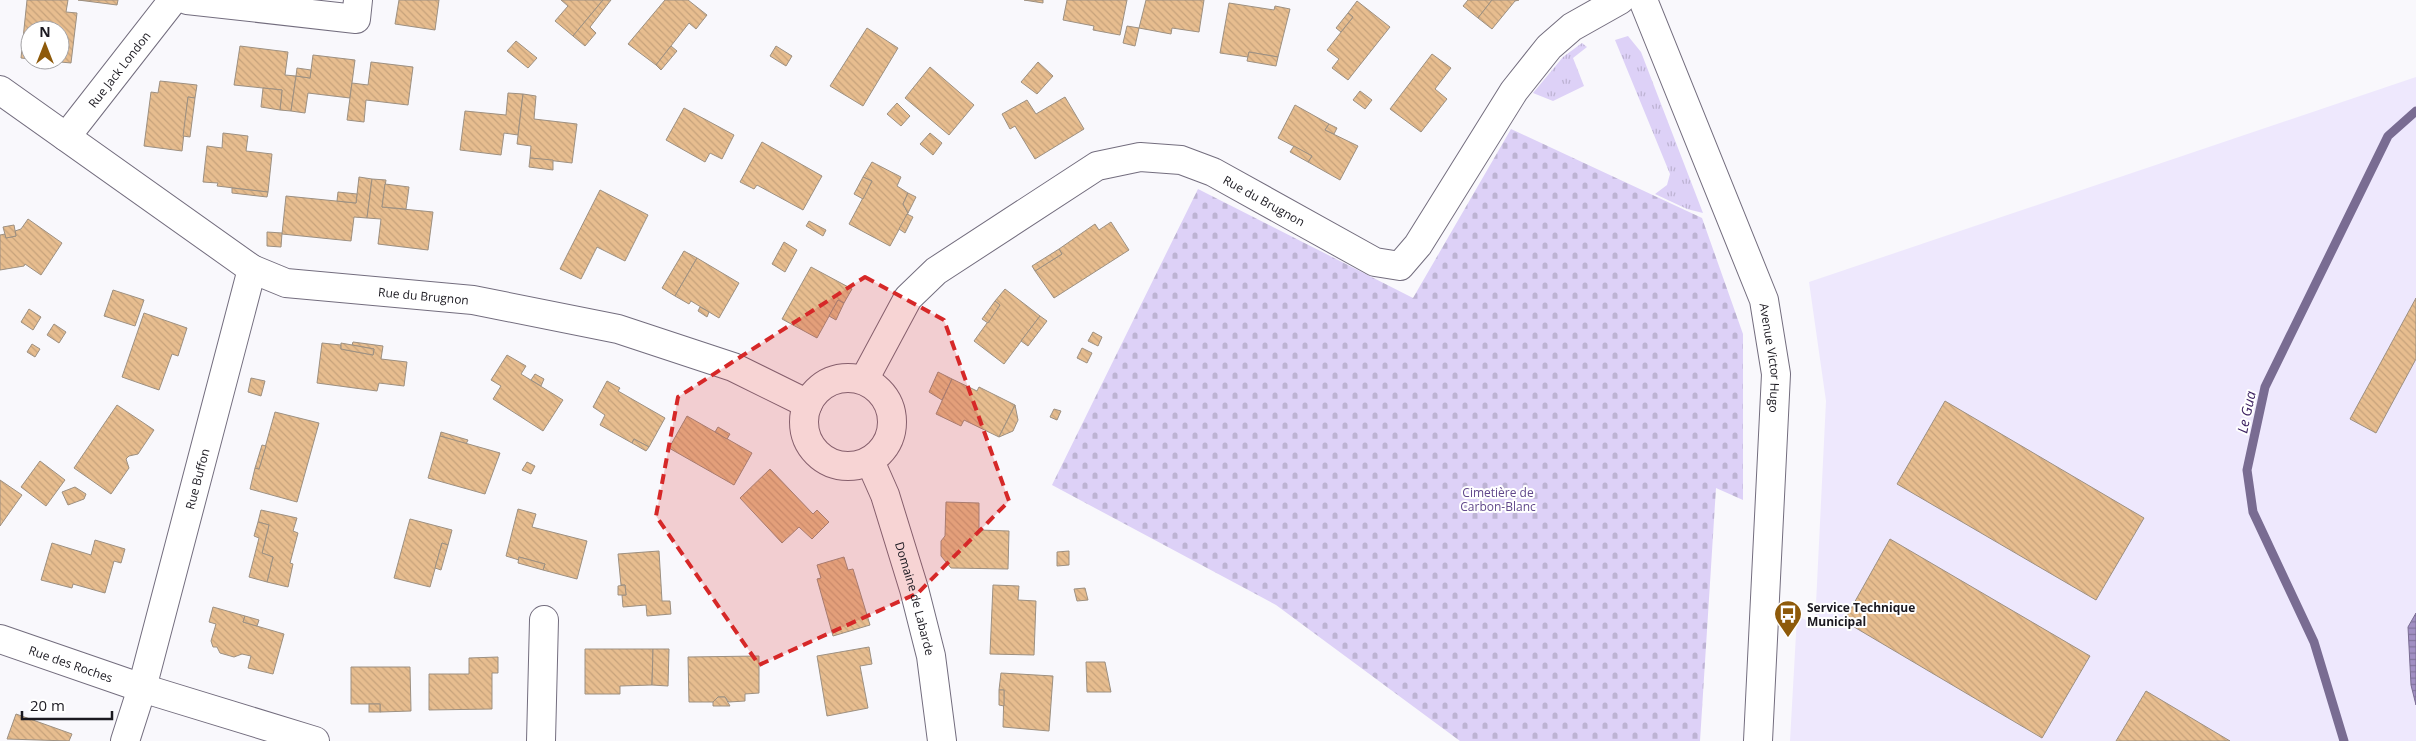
<svg xmlns="http://www.w3.org/2000/svg" width="2416" height="741" viewBox="0 0 2416 741" font-family="'Open Sans',sans-serif">
<defs>
<pattern id="grass-tufts" width="24" height="20" patternUnits="userSpaceOnUse" patternTransform="scale(1.25)"><rect width="24" height="20" fill="#ddd1f7"/><path d="M3 7l-1-3M5 7V3M7 7l1-3M15 17l-1-3M17 17v-4M19 17l1-3" fill="none" stroke="#bdb3d3"/></pattern>
<pattern id="cemetery-stones" width="16" height="16" patternUnits="userSpaceOnUse" patternTransform="scale(1.25)"><rect width="16" height="16" fill="#ddd1f7"/><path d="M2 7V4a2 2 0 0 1 4 0v3zM10 15v-3a2 2 0 0 1 4 0v3z" fill="#bdb3d3"/></pattern>
<pattern id="water-rules" width="6" height="5" patternUnits="userSpaceOnUse" patternTransform="scale(1.25)"><rect width="6" height="5" fill="#a18fc3"/><path d="M0 2.5h6" fill="none" stroke="#82749e"/></pattern>
<pattern id="building-back-hatch" width="6" height="6" patternUnits="userSpaceOnUse" patternTransform="scale(1.25)"><rect width="6" height="6" fill="#e7bd8f"/><path d="M-1 5l2 2M0 0l6 6M5-1l2 2" fill="none" stroke="#c6a27b"/></pattern>
</defs>
<rect width="100%" height="100%" fill="#f9f8fc"/>
<polygon fill="#eee8fd" points="2416,77 2416,741 1790,741 1797,616 1815,624 1826,401 1809,282"/>
<g fill="url(#grass-tufts)">
<polygon points="1628,36 1641,52 1703,213 1687,209 1655,194 1667,185 1670,174 1615,40"/>
<polygon points="1582,43 1587,47 1573,58 1584,86 1553,101 1533,93 1563,57"/>
</g>
<polygon fill="url(#cemetery-stones)" points="1511,129 1702,218 1743,334 1743,500 1716,488 1700,741 1460,741 1276,605 1052,485 1198,189 1413,298"/>
<polygon fill="url(#water-rules)" stroke="#796c92" points="2416,613 2416,705 2411,685 2408,627"/>
<g fill="none" stroke-linecap="round" stroke-linejoin="round">
<polyline stroke="#796c92" stroke-width="9" points="2344,741 2314,642 2253,512 2247,470 2265,387 2388,136 2416,111"/>
</g>
<g fill="url(#building-back-hatch)" stroke="#9d9081">
<polygon points="27,0 68,0 66,12 77,13 71,63 40,60 60,60 60,30 30,30 30,59 21,58"/>
<polygon points="78,0 118,0 117,5"/>
<polygon points="399,0 439,0 435,30 395,24"/>
<polygon points="561,0 603,0 573,36 555,21 568,6"/>
<polygon points="603,0 611,0 590,27 596,33 585,46 573,36"/>
<polygon points="665,0 688,0 707,15 696,29 689,23 656,65 628,44"/>
<polygon points="1024,0 1043,0 1043,3"/>
<polygon points="1067,0 1127,0 1120,35 1093,30 1094,26 1063,20"/>
<polygon points="1146,0 1204,0 1199,32 1172,28 1171,34 1139,28"/>
<polygon points="1468,0 1492,0 1478,18 1463,6"/>
<polygon points="1492,0 1519,0 1515,1 1492,29 1478,18"/>
<polygon points="1357,1 1390,27 1348,80 1332,68 1339,59 1327,50 1353,17 1348,13"/>
<polygon points="1229,3 1274,10 1275,6 1290,9 1278,57 1249,52 1248,57 1220,53"/>
<polygon points="1348,13 1353,17 1341,32 1336,28"/>
<polygon points="1127,26 1139,28 1135,46 1123,43"/>
<polygon points="867,28 898,48 863,106 830,86"/>
<polygon points="516,41 537,58 528,68 507,51"/>
<polygon points="240,46 288,52 285,75 296,76 291,111 280,110 282,90 234,85"/>
<polygon points="671,46 677,51 661,70 656,65"/>
<polygon points="776,46 792,56 786,66 770,56"/>
<polygon points="1249,52 1278,57 1276,66 1247,61"/>
<polygon points="1432,54 1451,68 1435,89 1447,99 1421,132 1390,109"/>
<polygon points="313,55 355,60 350,98 308,93 305,113 291,111 296,76 310,78"/>
<polygon points="371,62 413,67 408,105 366,100 364,122 347,120 352,83 368,85"/>
<polygon points="1038,62 1053,76 1037,94 1021,82"/>
<polygon points="930,67 974,105 949,135 905,98"/>
<polygon points="297,68 311,70 310,78 296,76"/>
<polygon points="160,81 197,85 195,98 188,97 182,151 144,146 151,92 158,93"/>
<polygon points="263,88 282,90 280,110 261,107"/>
<polygon points="1360,91 1372,100 1365,109 1353,100"/>
<polygon points="508,93 523,94 518,135 504,133 501,155 460,150 465,111 506,115"/>
<polygon points="523,94 536,96 534,119 577,124 572,163 530,158 531,146 517,144"/>
<polygon points="188,97 195,98 190,137 183,136"/>
<polygon points="1065,97 1084,129 1035,159 1015,126 1010,129 1002,114 1027,100 1036,114"/>
<polygon points="897,103 910,116 901,126 887,114"/>
<polygon points="1295,105 1329,124 1325,130 1358,146 1340,180 1308,162 1312,156 1278,138"/>
<polygon points="684,108 734,135 722,159 710,153 705,162 666,140"/>
<polygon points="1329,124 1337,128 1334,134 1325,130"/>
<polygon points="223,133 248,136 246,151 272,154 268,192 217,186 218,183 203,182 207,146 222,148"/>
<polygon points="930,133 942,143 933,155 920,144"/>
<polygon points="762,142 822,176 803,210 757,185 754,189 740,182"/>
<polygon points="1294,146 1312,156 1308,162 1290,152"/>
<polygon points="530,158 553,160 553,170 529,167"/>
<polygon points="872,162 901,177 897,186 908,193 903,204 908,213 890,246 849,224 872,181 863,177"/>
<polygon points="359,177 372,179 367,218 354,217 351,241 282,234 286,196 356,203"/>
<polygon points="863,177 872,181 863,199 854,194"/>
<polygon points="372,179 386,180 382,207 433,212 428,250 378,244 381,219 367,218"/>
<polygon points="385,184 409,187 406,209 382,207"/>
<polygon points="232,188 268,192 267,197 232,193"/>
<polygon points="600,190 648,215 625,261 597,247 581,279 560,269"/>
<polygon points="338,192 357,194 356,203 337,201"/>
<polygon points="908,193 916,197 908,213 903,204"/>
<polygon points="907,214 913,217 905,233 899,229"/>
<polygon points="28,219 62,243 41,275 25,264 24,266 0,270 0,235 5,234 6,238 16,236 15,231 21,229"/>
<polygon points="809,221 826,230 823,236 806,226"/>
<polygon points="1111,222 1129,250 1054,298 1035,271 1062,254 1059,249 1095,224 1099,230"/>
<polygon points="14,225 16,236 6,238 3,227"/>
<polygon points="267,232 282,233 281,247 267,246"/>
<polygon points="784,242 797,250 785,272 772,264"/>
<polygon points="1059,249 1062,254 1035,271 1032,266"/>
<polygon points="684,251 697,258 675,296 662,288"/>
<polygon points="697,258 739,283 719,318 691,301 689,304 675,296"/>
<polygon points="811,267 852,289 844,303 838,300 817,338 782,319"/>
<polygon points="1005,289 1040,316 1004,364 974,341 1000,305 995,301"/>
<polygon points="113,290 144,300 135,326 104,316"/>
<polygon points="2416,298 2416,359 2376,433 2350,419"/>
<polygon points="838,300 844,303 836,320 829,316"/>
<polygon points="995,301 1000,305 988,323 982,319"/>
<polygon points="700,307 709,312 707,317 698,311"/>
<polygon points="29,309 41,317 33,330 21,322"/>
<polygon points="144,313 187,328 178,356 172,354 159,390 122,377"/>
<polygon points="1040,316 1047,321 1028,346 1021,341"/>
<polygon points="54,324 66,332 59,343 47,335"/>
<polygon points="1093,332 1102,337 1098,346 1088,341"/>
<polygon points="353,342 383,346 381,359 407,362 404,386 379,383 377,391 317,383 322,343 341,345 341,349 373,355 374,349 352,345"/>
<polygon points="341,343 374,349 373,355 341,349"/>
<polygon points="32,344 40,349 35,357 27,352"/>
<polygon points="1082,348 1092,353 1087,363 1077,358"/>
<polygon points="507,355 526,366 521,374 563,400 543,431 493,399 501,386 491,380"/>
<polygon points="938,372 952,379 942,400 929,392"/>
<polygon points="535,374 544,379 541,386 531,380"/>
<polygon points="251,378 265,381 261,396 248,392"/>
<polygon points="952,379 977,391 979,387 1015,405 999,437 964,420 961,426 936,414"/>
<polygon points="607,381 620,388 618,391 665,418 649,447 634,439 632,443 600,425 605,415 593,407"/>
<polygon points="1945,401 2144,518 2096,600 1897,484"/>
<polygon points="117,405 154,430 138,454 129,456 126,459 129,468 111,494 74,468"/>
<polygon points="1015,405 1018,420 1013,431 999,437"/>
<polygon points="1054,409 1061,411 1057,420 1050,417"/>
<polygon points="275,412 319,423 297,502 250,489 255,468 259,469"/>
<polygon points="687,416 752,453 734,485 669,448"/>
<polygon points="718,427 730,434 727,439 715,432"/>
<polygon points="441,432 468,440 466,444 440,436"/>
<polygon points="440,436 500,453 485,494 428,478"/>
<polygon points="634,439 649,447 646,451 632,443"/>
<polygon points="262,445 266,446 259,469 255,468"/>
<polygon points="40,461 65,480 46,506 21,487"/>
<polygon points="527,462 535,466 531,474 522,470"/>
<polygon points="770,469 813,514 817,510 829,522 812,539 799,527 782,543 740,498"/>
<polygon points="0,480 22,495 0,526"/>
<polygon points="75,487 86,494 84,499 68,505 62,492"/>
<polygon points="946,502 979,503 979,530 1009,531 1008,569 951,568 941,556 941,541 945,536"/>
<polygon points="518,509 536,514 532,527 587,541 577,579 543,570 545,564 519,557 519,560 506,556"/>
<polygon points="261,510 297,518 293,531 298,533 290,563 293,564 288,587 267,582 273,557 262,553 269,525 258,522"/>
<polygon points="410,519 452,530 448,545 442,543 430,587 394,578"/>
<polygon points="258,522 269,525 262,553 273,557 267,582 249,577 259,538 254,536"/>
<polygon points="1890,539 2090,656 2042,738 1844,621"/>
<polygon points="95,540 125,549 121,563 114,561 105,593 73,584 72,588 41,580 52,543 91,555"/>
<polygon points="442,543 448,545 441,570 435,568"/>
<polygon points="659,551 662,601 670,601 671,614 647,616 646,605 623,607 622,595 626,595 625,585 621,585 618,554"/>
<polygon points="1069,551 1069,565 1057,566 1057,552"/>
<polygon points="519,557 545,564 543,570 518,563"/>
<polygon points="844,557 848,570 853,569 870,625 833,636 817,579 821,578 817,565"/>
<polygon points="625,585 626,595 618,595 618,586"/>
<polygon points="993,585 1019,586 1018,600 1036,601 1034,655 990,654"/>
<polygon points="1085,588 1088,600 1077,601 1074,589"/>
<polygon points="213,607 245,616 243,622 284,634 273,674 248,668 251,656 242,654 234,657 220,653 217,647 213,647 211,641 216,624 209,622"/>
<polygon points="245,616 259,620 257,626 243,622"/>
<polygon points="869,647 872,664 860,666 868,708 827,716 817,656"/>
<polygon points="585,649 653,649 652,685 620,686 620,694 585,694"/>
<polygon points="653,649 669,649 668,686 652,685"/>
<polygon points="759,656 759,693 745,694 745,701 729,702 725,697 718,697 713,702 689,702 688,657"/>
<polygon points="498,657 498,673 492,673 492,709 429,710 429,674 469,674 469,658"/>
<polygon points="1086,662 1105,662 1111,692 1087,692"/>
<polygon points="351,667 410,667 411,711 380,712 380,704 351,704"/>
<polygon points="1001,673 1053,676 1049,731 1003,727 1004,690 999,690"/>
<polygon points="999,690 1004,690 1004,706 999,705"/>
<polygon points="2146,691 2230,741 2116,741"/>
<polygon points="718,697 725,697 730,706 713,706 713,702"/>
<rect x="369" y="704" width="11" height="8"/>
<polygon points="16,714 72,734 69,741 7,739"/>
</g>
<g fill="none" stroke-linecap="round" stroke-linejoin="round">
<g stroke="#736d7e" stroke-width="30">
<g id="minor">
<polyline points="187,0 356,19 358,0"/>
<path id="s1" d="M1643,0L1764,300L1776,374L1758,741"/>
<path id="s2" d="M0,90L252,269L286,283L473,300L618,329L733,367L808,404"/>
<path id="s3" d="M66,137L173,0"/>
<circle cx="848" cy="422" r="44"/>
<path id="s4" d="M864,380L908,298L936,271L1097,166L1140,157L1181,160L1213,172L1375,262L1400,266L1418,245L1514,91L1549,47L1572,27L1620,0"/>
<path id="s5" d="M870,461L885,495L914,589L931,656L942,741"/>
<path id="s6" d="M0,639L142,688L315,741"/>
<path id="s7" d="M125,741L142,688L252,269"/>
<polyline points="541,741 544,620"/>
</g>
</g>
<use href="#minor" stroke="#fff" stroke-width="28"/>
</g>
<path fill="#d62828" fill-opacity="0.2" stroke="#d62828" stroke-width="4" stroke-dasharray="10 6" stroke-linejoin="round" d="M865,277L944,320L1009,501L918,593L759,665L656,516L678,397Z"/>
<defs>
<g id="bus-pin" transform="scale(1.4375)"><path d="M0 17L-7.5 6A9.5 9.5 0 1 1 7.5 6Z" fill="#8e5a0a" stroke="#fff"/><path d="M-5-6H5V4H4V6H2V4H-2V6H-4V4H-5ZM-3.5-4V0h7V-4ZM-3.5 1.2v1.5H-2V1.2ZM2 1.2v1.5H3.5V1.2Z" fill="#fff"/></g>
</defs>
<g fill-rule="evenodd">
<use href="#bus-pin" x="1788" y="614"/>
</g>
<g text-anchor="middle" dominant-baseline="central" stroke-width="4" stroke-linejoin="round" paint-order="stroke">
<g font-size="12" fill="#1b1920" stroke="#fff">
<text stroke="none"><textPath href="#s3" startOffset="86">Rue Jack London</textPath></text>
<text stroke="none"><textPath href="#s4" startOffset="502">Rue du Brugnon</textPath></text>
<text stroke="none"><textPath href="#s2" startOffset="484">Rue du Brugnon</textPath></text>
<text stroke="none"><textPath href="#s1" startOffset="382">Avenue Victor Hugo</textPath></text>
<text stroke="none"><textPath href="#s7" startOffset="272">Rue Buffon</textPath></text>
<text stroke="none"><textPath href="#s5" startOffset="145">Domaine de Labarde</textPath></text>
<text stroke="none"><textPath href="#s6" startOffset="75">Rue des Roches</textPath></text>
</g>
<g font-size="12" fill="#61488b" stroke="#fff">
<text x="1498" y="492">Cimetière de<tspan x="1498" dy="14">Carbon-Blanc</tspan></text>
</g>
<g font-size="12" font-weight="bold" fill="#1b1920" stroke="#fff" text-anchor="start">
<text x="1807" y="607">Service Technique<tspan x="1807" dy="14">Municipal</tspan></text>
</g>
<g font-size="14" font-style="italic" fill="#3c2160" stroke="#fff">
<text transform="translate(2246 412) rotate(-78)">Le Gua</text>
</g>
</g>
<g transform="translate(45 45)"><circle r="24" fill="#ffffff" stroke="#a4a3a6"/>
<path d="M0-4L9 19L0 12L-9 19Z" fill="#8e5a0a"/>
<text y="-8" font-size="14" font-weight="bold" text-anchor="middle" fill="#1b1920">N</text>
</g>
<path d="M22 711v8h90v-8" fill="none" stroke="#1b1920" stroke-width="2.5"/>
<text x="30" y="711" font-size="15" fill="#1b1920" stroke="#ffffff" stroke-width="4" paint-order="stroke">20 m</text>
</svg>
